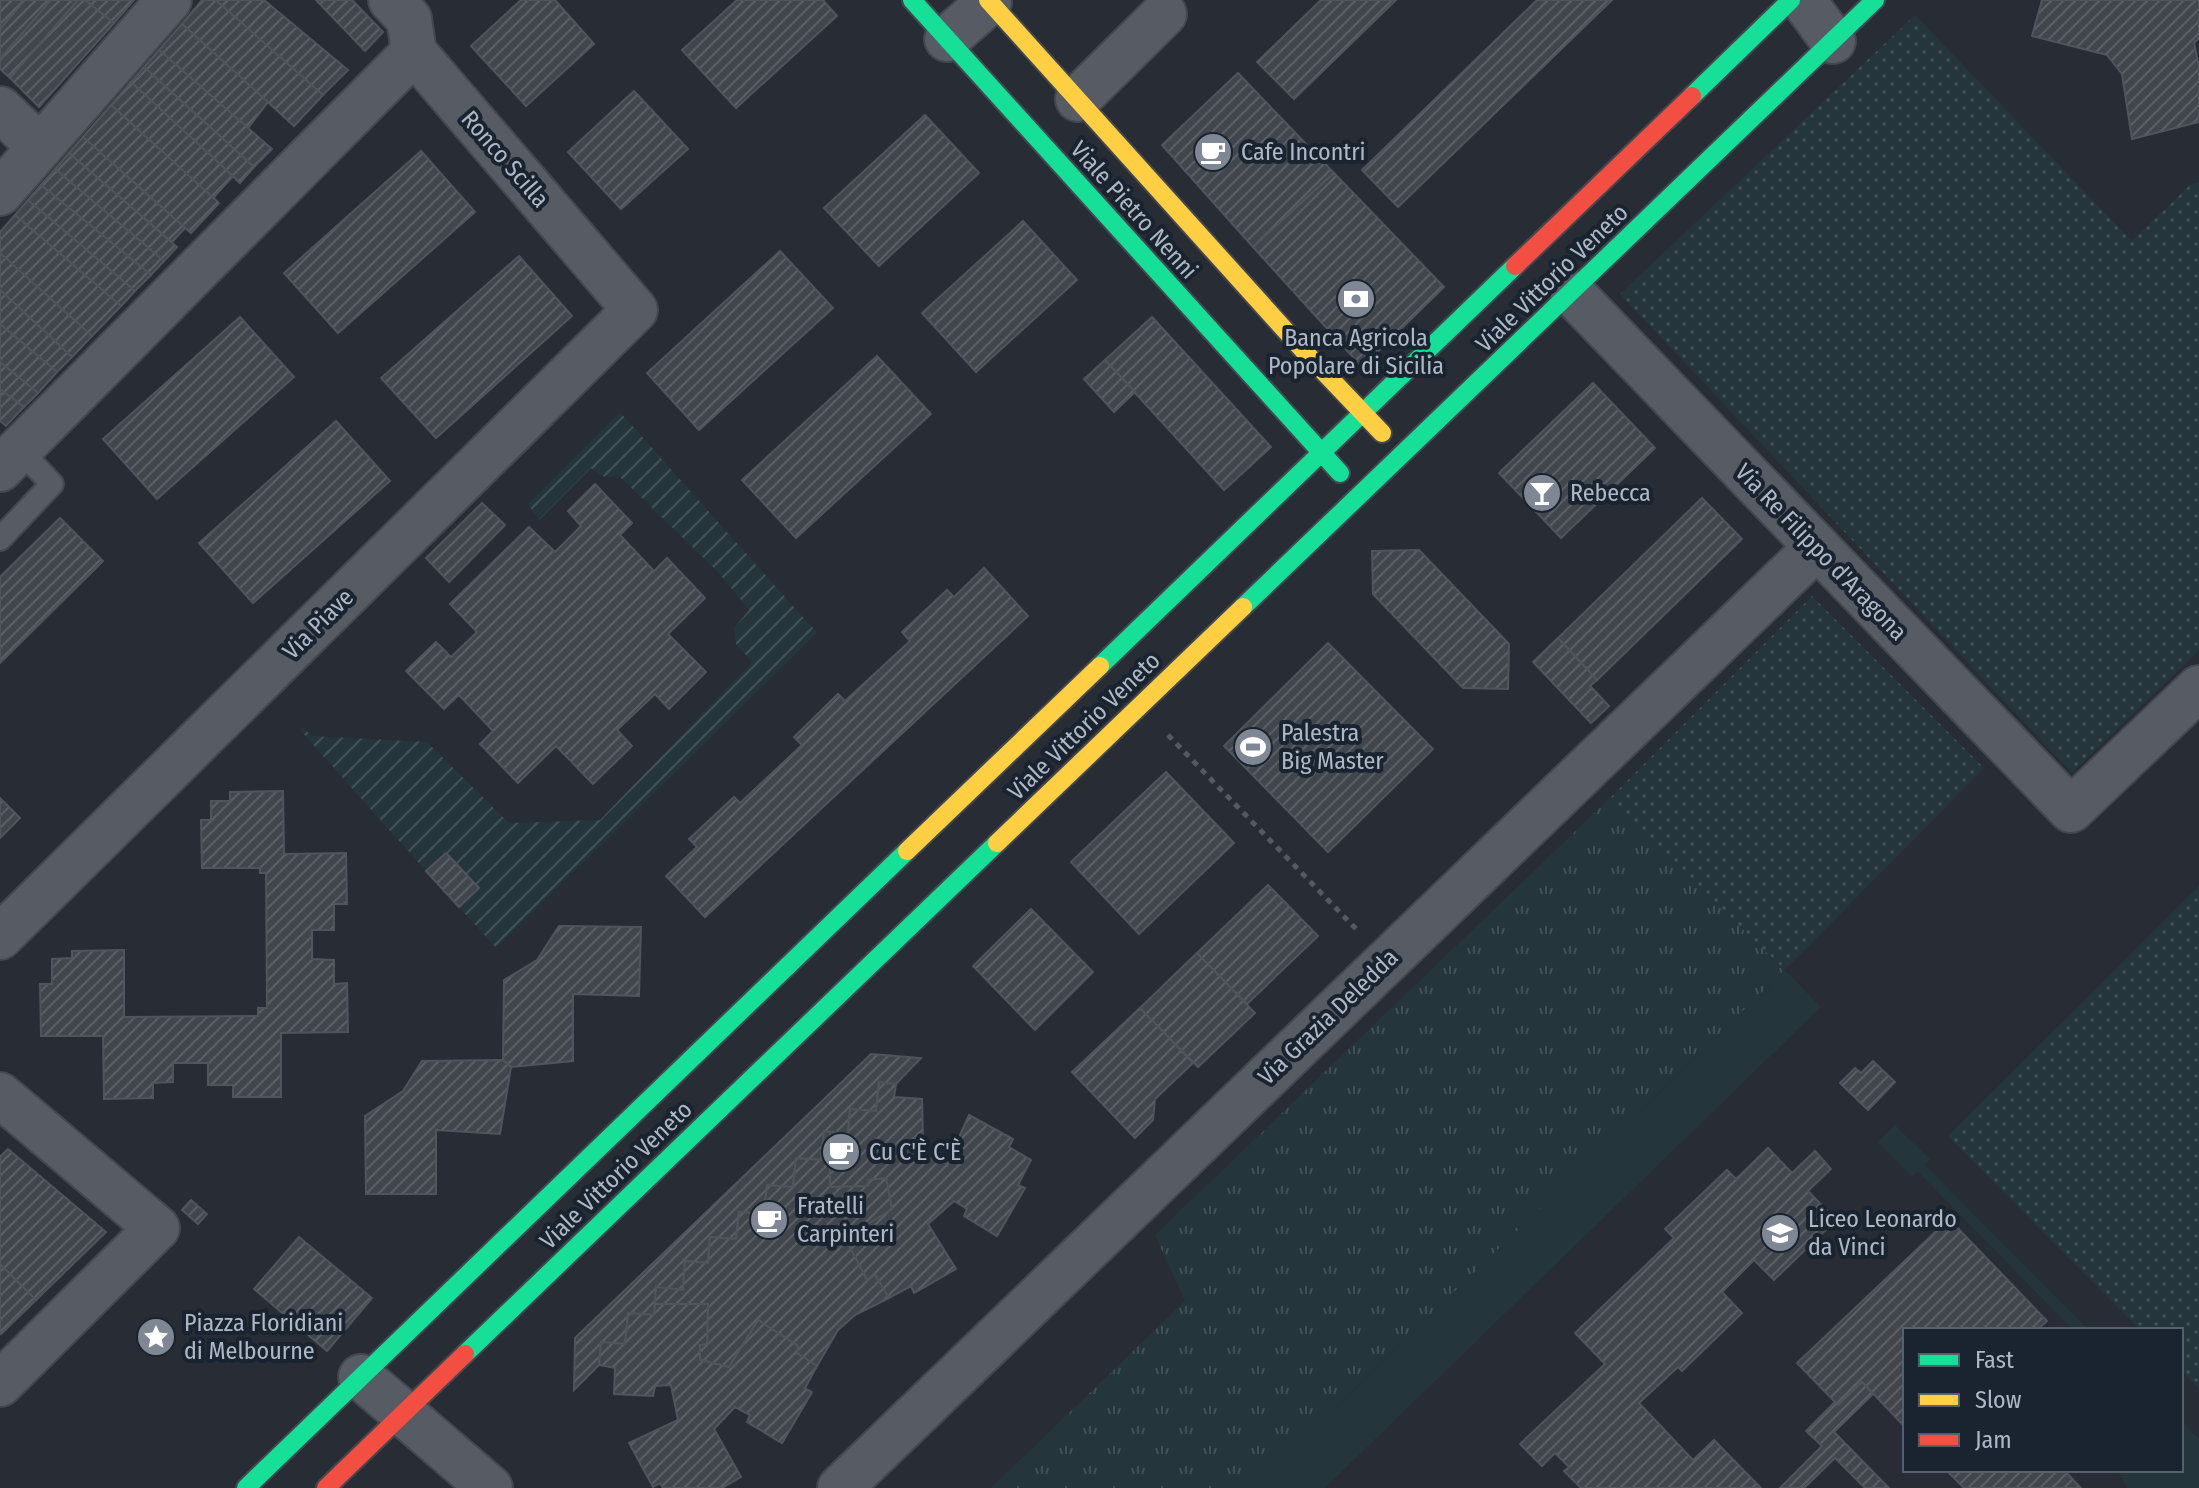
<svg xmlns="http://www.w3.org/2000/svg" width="2199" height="1488" viewBox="0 0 2199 1488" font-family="'Fira Sans Condensed',sans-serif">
<defs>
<pattern id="grass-dots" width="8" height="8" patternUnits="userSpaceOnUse" patternTransform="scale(2)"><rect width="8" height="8" fill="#24363b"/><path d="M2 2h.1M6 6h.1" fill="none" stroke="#415156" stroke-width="1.8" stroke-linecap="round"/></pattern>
<pattern id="park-tufts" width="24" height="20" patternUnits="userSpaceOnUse" patternTransform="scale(2)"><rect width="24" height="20" fill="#24363b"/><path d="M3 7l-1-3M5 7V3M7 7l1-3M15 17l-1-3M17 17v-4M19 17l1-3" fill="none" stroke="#415156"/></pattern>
<pattern id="garden-furrows" width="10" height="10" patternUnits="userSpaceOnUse" patternTransform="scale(2)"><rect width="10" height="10" fill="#24363b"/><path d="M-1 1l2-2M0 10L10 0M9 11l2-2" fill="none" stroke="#415156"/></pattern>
<pattern id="building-hatch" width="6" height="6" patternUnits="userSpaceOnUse" patternTransform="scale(2)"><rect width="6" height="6" fill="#41464d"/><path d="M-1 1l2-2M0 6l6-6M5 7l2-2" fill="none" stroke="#5a5f65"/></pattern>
</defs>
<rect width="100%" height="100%" fill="#272c35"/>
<g fill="url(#grass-dots)">
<polygon points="1915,15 2132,241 2191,184 2199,182 2199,650 2072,773 1620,294"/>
<polygon points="1812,596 1984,768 1785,970 1608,800"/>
<polygon points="2199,886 2199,1389 2181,1371 2181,1330 2140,1330 1948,1136"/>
</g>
<polygon fill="url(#park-tufts)" points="1608,800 1785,970 1253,1488 991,1488 1185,1301 1155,1235"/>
<polygon fill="url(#garden-furrows)" points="620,412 817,633 496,948 459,907 478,888 446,853 426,871 300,730 302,727 312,736 427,742 509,823 600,820 752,662 736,644 734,628 749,610 717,571 618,475 606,478 591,468 539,520 528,504"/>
<g fill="#24363b">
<polygon points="1785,970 1821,1007 1325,1488 1253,1488"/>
<polygon points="1895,1125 1930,1159 1925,1165 2089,1330 2073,1330 1918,1172 1912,1176 1878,1142"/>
<polygon points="2181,1421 2199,1439 2199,1488 2127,1488 2117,1470 2181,1470"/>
</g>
<g fill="url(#building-hatch)" stroke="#4f545d" stroke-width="2">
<polygon points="0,0 25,0 0,29"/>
<polygon points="25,0 51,0 0,59 0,29"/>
<polygon points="51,0 78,0 10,78 0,69 0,59"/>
<polygon points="78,0 85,0 114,23 39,107 10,78"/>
<polygon points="85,0 134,0 114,23"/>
<polygon points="202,0 216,0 323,95 294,126 182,24"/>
<polygon points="216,0 264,0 348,70 323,95"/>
<polygon points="316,0 352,0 383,32 365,51"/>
<polygon points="521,0 555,0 594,44 526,106 471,46"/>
<polygon points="737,0 823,0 837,16 736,108 682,50"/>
<polygon points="1321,0 1396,0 1294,99 1257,62"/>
<polygon points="1537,0 1612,0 1398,207 1362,170"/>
<polygon points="2042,0 2199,0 2199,38 2194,43 2199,67 2199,122 2132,139 2122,74 2107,55 2032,36"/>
<polygon points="182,24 268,102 248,128 159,50"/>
<polygon points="159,50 272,149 254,167 144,67"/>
<polygon points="144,67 254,167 240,183 131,82"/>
<polygon points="1238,73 1334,173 1253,247 1162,145"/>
<polygon points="131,82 233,176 213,198 111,105"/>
<polygon points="634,91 688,149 621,209 568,152"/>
<polygon points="111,105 219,203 191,233 83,137"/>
<polygon points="925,115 979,173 879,266 824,208"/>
<polygon points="83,137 185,228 172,242 69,153"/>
<polygon points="421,151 475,212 338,333 284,273"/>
<polygon points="69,153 177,247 164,261 55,169"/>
<polygon points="55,169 164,261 151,275 41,185"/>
<polygon points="1334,173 1444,287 1362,367 1253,247"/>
<polygon points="41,185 151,275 135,291 28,200"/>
<polygon points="28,200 135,291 121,306 15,215"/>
<polygon points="15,215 121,306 92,336 0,253 0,232"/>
<polygon points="1023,221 1077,280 976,372 922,313"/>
<polygon points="780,251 833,308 699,430 647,373"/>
<polygon points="0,253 92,336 72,357 0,290"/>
<polygon points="519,256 572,316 436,438 381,378"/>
<polygon points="0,290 72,357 57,372 0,324"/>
<polygon points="240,317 294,377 157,499 103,439"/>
<polygon points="1152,317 1271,447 1224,490 1105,360"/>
<polygon points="0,324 57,372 38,393 0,362"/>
<polygon points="877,356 931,414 796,538 742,480"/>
<polygon points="1105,360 1135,392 1114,412 1084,379"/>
<polygon points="0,362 38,393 24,407 0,389"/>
<polygon points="1593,383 1655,448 1561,538 1499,473"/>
<polygon points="0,389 24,407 6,426 0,421"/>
<polygon points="336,421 390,481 253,603 199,543"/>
<polygon points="595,484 632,523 620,535 654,571 667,558 705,598 668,634 706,672 669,709 655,694 617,730 632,746 593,784 556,746 518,783 480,744 493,731 459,695 444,709 406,671 436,642 451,657 477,632 450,604 529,527 555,552 581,526 568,511"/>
<polygon points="1702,498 1742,539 1597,680 1558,638"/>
<polygon points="482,503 505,525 449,582 426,558"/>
<polygon points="60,518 103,561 0,663 0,577"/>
<polygon points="1419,550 1509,644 1508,689 1463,688 1373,594 1372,551"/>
<polygon points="984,568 1028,616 705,917 666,876 697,847 689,839 734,797 740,803 802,745 794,737 838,694 845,701 910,641 902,632 947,590 954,597"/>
<polygon points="1558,638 1597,680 1590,686 1609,706 1591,723 1533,662"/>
<polygon points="1328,643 1433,749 1328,852 1224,746"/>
<polygon points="1166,772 1234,843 1139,934 1071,862"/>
<polygon points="283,791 284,854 346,853 347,904 334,904 334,930 312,930 312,959 334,960 334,984 347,983 348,1032 281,1033 281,1097 233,1097 233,1085 208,1085 208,1063 173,1063 173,1082 153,1083 153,1098 104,1099 103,1036 41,1036 40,984 52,984 52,959 72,958 72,951 124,950 124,1017 258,1016 258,1008 267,1008 266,873 260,873 260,868 202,868 201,820 211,820 211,801 230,801 230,792"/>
<polygon points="0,798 20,818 0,838"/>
<polygon points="446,853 479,888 459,907 426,871"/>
<polygon points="1268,885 1318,936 1247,1004 1197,953"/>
<polygon points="1031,909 1093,972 1035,1030 973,966"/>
<polygon points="559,926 641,927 639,996 573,994 573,1061 511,1067 503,1060 504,980 537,960"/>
<polygon points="1197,953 1255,1013 1198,1067 1140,1008"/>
<polygon points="1140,1008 1193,1063 1155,1099 1153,1120 1135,1138 1072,1072"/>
<polygon points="871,1054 921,1058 896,1084 879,1082 876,1111 850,1109 848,1134 824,1131 821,1160 796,1158 793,1187 767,1185 764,1214 739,1212 736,1239 710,1237 708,1263 685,1261 683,1290 656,1287 654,1315 628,1313 625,1344 601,1342 599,1365 574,1390 575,1338"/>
<polygon points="503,1060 511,1067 500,1134 436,1130 436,1194 366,1194 365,1116 403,1091 422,1061"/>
<polygon points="1873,1061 1895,1082 1868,1110 1840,1083 1855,1068 1861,1073"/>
<polygon points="879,1082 896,1084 894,1097 922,1099 923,1139 915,1138 915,1153 947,1164 969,1115 1013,1139 1009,1147 1031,1160 1018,1185 1025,1188 997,1236 964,1216 967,1209 954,1201 928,1224 956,1269 914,1293 911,1286 889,1298 875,1275 867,1280 845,1238 892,1209 886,1178 869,1180 868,1186 830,1187 830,1132 848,1134 850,1109 876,1111"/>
<polygon points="824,1131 830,1132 830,1187 868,1186 869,1180 886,1178 892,1209 845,1238 867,1280 875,1275 889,1298 855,1315 838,1330 817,1366 797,1353 798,1346 758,1320 729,1367 700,1360 700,1345 707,1344 708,1304 655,1304 656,1287 683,1290 685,1261 708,1263 710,1237 736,1239 739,1212 764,1214 767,1185 793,1187 796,1158 821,1160"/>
<polygon points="1768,1148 1792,1173 1815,1151 1831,1169 1808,1191 1836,1220 1774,1280 1754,1260 1722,1292 1742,1313 1682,1371 1678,1367 1639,1403 1693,1460 1714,1440 1761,1488 1581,1488 1564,1471 1569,1467 1555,1453 1542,1466 1520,1444 1605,1364 1575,1333 1674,1238 1665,1229 1727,1170 1736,1179"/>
<polygon points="8,1149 106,1232 36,1300 0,1264 0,1157"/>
<polygon points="191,1200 207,1214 198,1224 182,1210"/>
<polygon points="1949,1219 2047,1321 2037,1330 1905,1330 1905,1427 1862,1382 1838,1405 1797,1363"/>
<polygon points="299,1237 372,1298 327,1351 254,1289"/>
<polygon points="0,1264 36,1300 1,1334 0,1333"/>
<polygon points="655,1304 708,1304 707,1344 700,1345 700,1360 729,1367 758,1320 798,1346 797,1353 817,1366 805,1388 812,1392 782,1443 747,1422 750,1415 735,1407 714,1429 741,1477 722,1488 663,1488 660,1483 653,1487 629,1443 678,1420 671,1385 655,1386 653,1396 614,1394 615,1368 599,1365 601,1342 625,1344 628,1313 654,1315"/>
<polygon points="1862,1382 1873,1394 1834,1432 1889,1488 1865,1488 1835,1458 1804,1488 1780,1488 1822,1446 1806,1431 1835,1402 1838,1405"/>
<polygon points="1946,1470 2064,1470 2081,1488 1964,1488"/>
</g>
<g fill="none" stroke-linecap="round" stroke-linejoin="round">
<g stroke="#43474e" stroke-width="26">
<polyline id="lane" points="0,539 52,484 19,449"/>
</g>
<g stroke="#43474e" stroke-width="48">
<g id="street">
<polyline points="1803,0 1833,41"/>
<polyline points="947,39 989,2"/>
<polyline points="1078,99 1164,14"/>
<polyline points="0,109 40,147"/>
<polyline points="0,193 169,0"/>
<polyline points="1572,293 2071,810 2199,688"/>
<polyline points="0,469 414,52"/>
<polyline points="0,937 635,310 414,52 409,19 391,0"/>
<polyline points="0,1095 157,1228 0,1384"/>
<polyline points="361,1377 490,1488"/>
<polyline points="840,1488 1817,547"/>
</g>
</g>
<g stroke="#43474e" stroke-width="22">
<g id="fast">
<polyline points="912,0 1340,473"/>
<polyline points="1692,96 1791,0"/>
<polyline points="1243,607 1875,0"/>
<polyline points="1100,666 1515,266"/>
<polyline points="465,1354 997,843"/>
<polyline points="246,1488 907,851"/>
</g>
</g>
<g stroke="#43474e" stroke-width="22">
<g id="slow">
<polyline points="988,0 1303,350 1382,433"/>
<polyline points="997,843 1243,607"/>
<polyline points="907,851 1100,666"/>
</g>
</g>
<g stroke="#43474e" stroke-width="22">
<g id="jam">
<polyline points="1515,266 1692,96"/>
<polyline points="326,1488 465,1354"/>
</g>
</g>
<polyline stroke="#545a61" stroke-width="5" stroke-dasharray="6 6" stroke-linecap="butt" points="1168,735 1359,932"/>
<use href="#lane" stroke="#575b63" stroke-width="22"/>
<use href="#street" stroke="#575b63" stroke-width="44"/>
<use href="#fast" stroke="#16e098" stroke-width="18"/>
<use href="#slow" stroke="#ffcf43" stroke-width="18"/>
<use href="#jam" stroke="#f24e42" stroke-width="18"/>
</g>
<defs>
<g id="cafe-disc" transform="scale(2)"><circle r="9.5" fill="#808794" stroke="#1a2330"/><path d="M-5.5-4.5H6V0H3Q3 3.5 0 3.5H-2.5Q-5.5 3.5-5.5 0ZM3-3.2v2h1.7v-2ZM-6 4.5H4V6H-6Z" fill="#fff"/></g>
<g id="bank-disc" transform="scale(2)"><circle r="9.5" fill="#808794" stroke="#1a2330"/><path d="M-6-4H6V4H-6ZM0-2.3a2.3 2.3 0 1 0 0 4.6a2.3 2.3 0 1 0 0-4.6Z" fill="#fff"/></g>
<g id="bar-disc" transform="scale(2)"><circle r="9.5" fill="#808794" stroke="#1a2330"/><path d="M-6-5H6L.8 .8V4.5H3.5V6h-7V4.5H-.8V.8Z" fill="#fff"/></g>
<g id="stadium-disc" transform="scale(2)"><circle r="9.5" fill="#808794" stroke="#1a2330"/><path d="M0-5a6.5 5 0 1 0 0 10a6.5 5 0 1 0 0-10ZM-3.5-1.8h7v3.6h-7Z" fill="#fff"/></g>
<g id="school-disc" transform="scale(2)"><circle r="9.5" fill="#808794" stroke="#1a2330"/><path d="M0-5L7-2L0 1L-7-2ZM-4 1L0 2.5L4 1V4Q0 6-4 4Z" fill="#fff"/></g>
<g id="sight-disc" transform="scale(2)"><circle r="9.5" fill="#808794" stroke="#1a2330"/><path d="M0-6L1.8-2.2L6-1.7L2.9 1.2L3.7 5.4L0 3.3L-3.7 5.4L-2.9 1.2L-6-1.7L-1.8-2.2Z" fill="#fff"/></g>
</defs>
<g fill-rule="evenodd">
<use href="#cafe-disc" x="1213" y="152"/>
<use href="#bank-disc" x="1356" y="299"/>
<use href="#bar-disc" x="1542" y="493"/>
<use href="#stadium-disc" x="1253" y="747"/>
<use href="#cafe-disc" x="841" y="1152"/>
<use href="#cafe-disc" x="769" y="1220"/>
<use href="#school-disc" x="1780" y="1233"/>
<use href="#sight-disc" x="156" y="1337"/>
</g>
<g text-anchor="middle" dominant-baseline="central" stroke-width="8" stroke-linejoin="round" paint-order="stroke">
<g font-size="24" fill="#b0b8c7" stroke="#1a2330" text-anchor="start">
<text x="1241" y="152">Cafe Incontri</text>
<text x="1356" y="338" text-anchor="middle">Banca Agricola<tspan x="1356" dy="28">Popolare di Sicilia</tspan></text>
<text x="1570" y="493">Rebecca</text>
<text x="1281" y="733">Palestra<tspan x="1281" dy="28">Big Master</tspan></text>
<text x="869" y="1152">Cu C'È C'È</text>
<text x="797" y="1206">Fratelli<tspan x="797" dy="28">Carpinteri</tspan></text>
<text x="1808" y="1219">Liceo Leonardo<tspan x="1808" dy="28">da Vinci</tspan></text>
<text x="184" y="1323">Piazza Floridiani<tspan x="184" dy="28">di Melbourne</tspan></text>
</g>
<g font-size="24" fill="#b0b8c7" stroke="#1a2330">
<text transform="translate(505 159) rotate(49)">Ronco Scilla</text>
<text transform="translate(1134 210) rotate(48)">Viale Pietro Nenni</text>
<text transform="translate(1552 278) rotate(-44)">Viale Vittorio Veneto</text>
<text transform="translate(1821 552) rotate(46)">Via Re Filippo d'Aragona</text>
<text transform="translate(318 624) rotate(-45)">Via Piave</text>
<text transform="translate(1084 726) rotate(-44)">Viale Vittorio Veneto</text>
<text transform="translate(1328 1017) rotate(-44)">Via Grazia Deledda</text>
<text transform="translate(616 1175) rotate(-44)">Viale Vittorio Veneto</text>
</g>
</g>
<rect x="1903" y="1328" width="280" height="144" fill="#1a2330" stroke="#565f6c" stroke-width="2"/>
<rect x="1919" y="1354" width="40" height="12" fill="#16e098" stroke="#565f6c" stroke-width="2"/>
<text x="1975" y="1368" font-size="24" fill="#b0b8c7">Fast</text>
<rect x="1919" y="1394" width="40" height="12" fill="#ffcf43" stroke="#565f6c" stroke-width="2"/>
<text x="1975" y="1408" font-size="24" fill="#b0b8c7">Slow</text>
<rect x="1919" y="1434" width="40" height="12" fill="#f24e42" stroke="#565f6c" stroke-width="2"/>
<text x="1975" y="1448" font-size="24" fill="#b0b8c7">Jam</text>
</svg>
